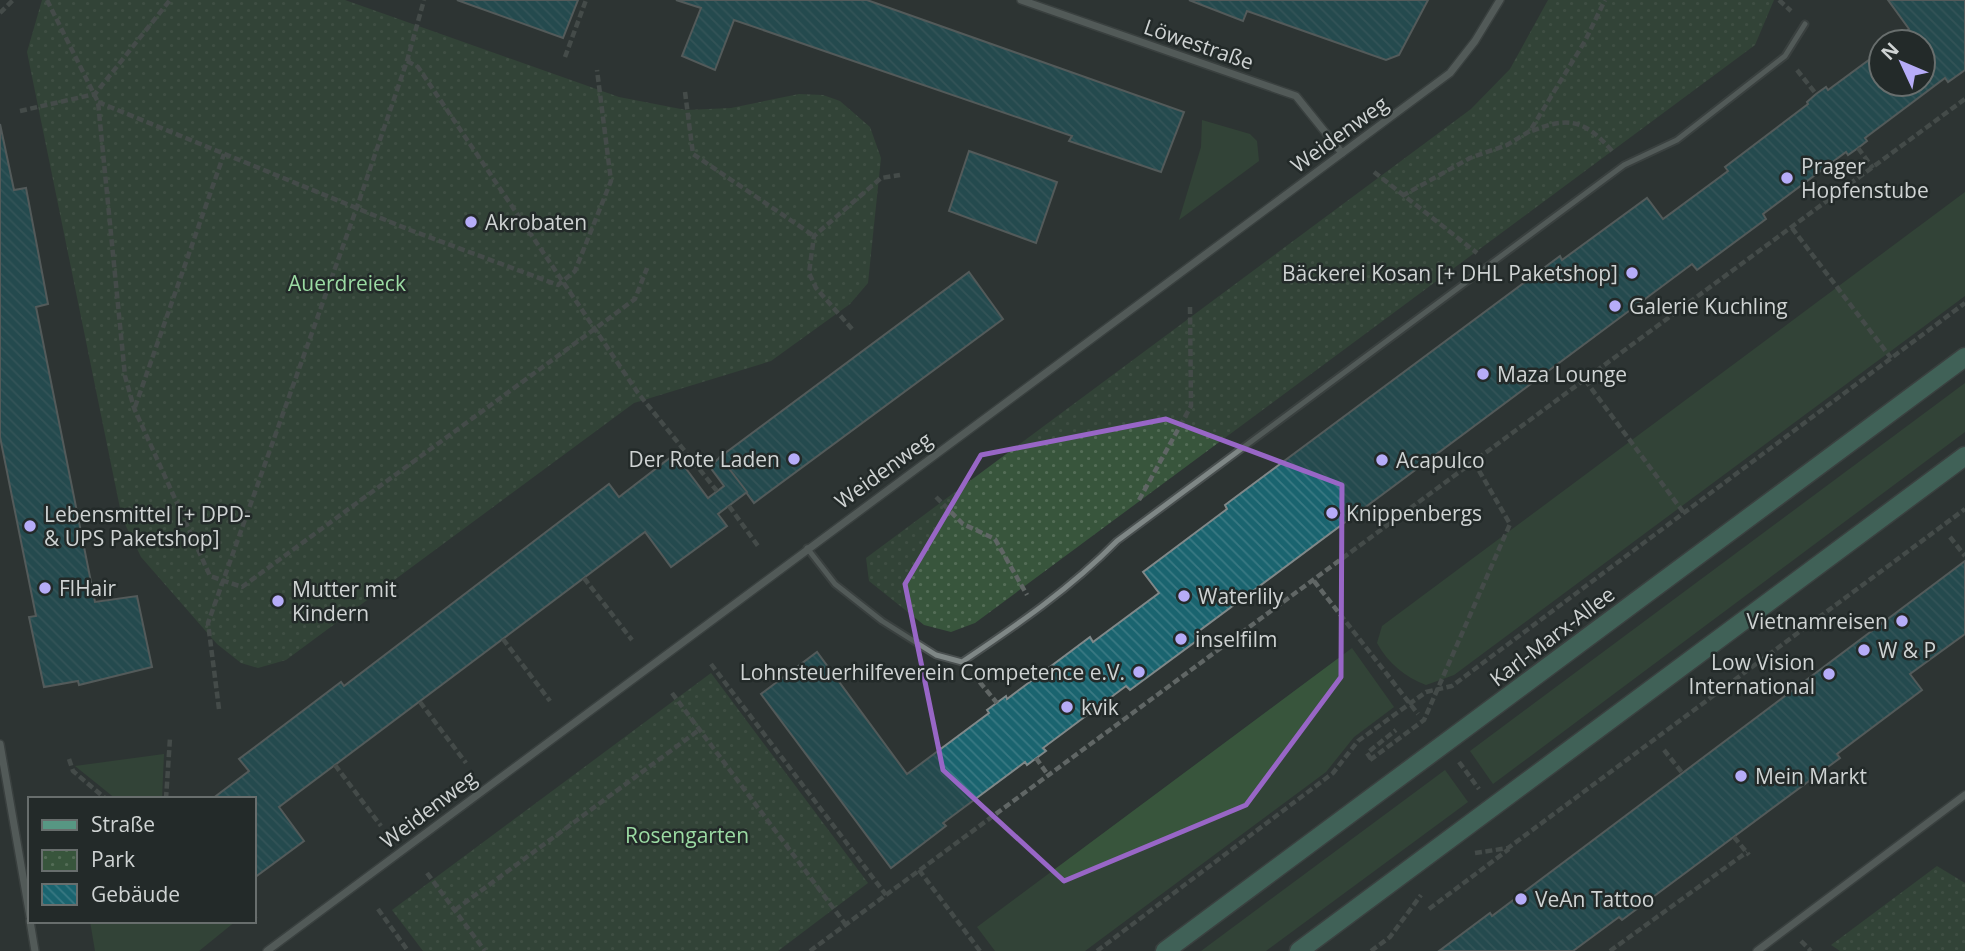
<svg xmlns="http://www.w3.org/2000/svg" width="1965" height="951" viewBox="0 0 1965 951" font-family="'Open Sans',sans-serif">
<defs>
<pattern id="park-dots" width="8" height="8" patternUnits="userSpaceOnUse" patternTransform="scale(1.75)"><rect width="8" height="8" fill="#38553c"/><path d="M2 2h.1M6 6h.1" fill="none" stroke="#546d57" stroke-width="1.8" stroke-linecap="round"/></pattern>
<pattern id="building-back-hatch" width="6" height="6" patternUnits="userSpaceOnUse" patternTransform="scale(1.75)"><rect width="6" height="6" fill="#1a646f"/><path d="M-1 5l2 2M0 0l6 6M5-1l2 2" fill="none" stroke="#3a7983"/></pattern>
</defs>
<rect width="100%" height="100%" fill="#2d3433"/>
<g fill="#38553c">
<polygon points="1202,120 1250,134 1257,141 1259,161 1179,220 1201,147"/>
<path d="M1965,192V296L1454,675L1426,685C1405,677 1388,663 1377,643L1382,626Z"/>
<polygon points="1965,383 1965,432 1493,784 1470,751"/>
<polygon points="1352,648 1394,707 1354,737 1326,772 1085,951 995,951 977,927"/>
<polygon points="164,754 162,799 116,799 75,766"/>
<polygon points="1445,770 1468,802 1266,951 1201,951"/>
<polygon points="90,921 236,921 199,951 95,951"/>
</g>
<g fill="url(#park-dots)">
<polygon points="42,0 345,0 619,97 686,110 731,108 799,94 823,95 840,101 870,127 881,158 868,283 850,304 771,361 634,403 286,660 258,668 241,663 217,644 141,557 122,518 27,52"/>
<polygon points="1548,0 1774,0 1755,45 975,623 951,632 924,625 869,581 866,558 1471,109 1510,69"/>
<polygon points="711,673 868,883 778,951 423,951 392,910"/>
<polygon points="1937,866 1965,883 1965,951 1840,951 1831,945"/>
</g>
<g fill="url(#building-back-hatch)" stroke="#808889" stroke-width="2">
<polygon points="457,0 578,0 563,38"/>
<polygon points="676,0 867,0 1184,112 1161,172 1069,141 1072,136 734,20 715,70 682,56 701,8"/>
<polygon points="1189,0 1428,0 1399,55 1386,60 1247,11 1243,21"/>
<polygon points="1888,0 1965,0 1965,70 1948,82 1945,78 1865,138 1867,141 1858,148 1848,155 1846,152 1763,214 1766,219 1697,270 1692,264 1195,634 1199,639 1130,690 1126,686 1043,748 1046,751 1027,765 1025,762 943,823 946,826 891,868 761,694 817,652 907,774 989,713 987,710 1006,696 1007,699 1090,637 1093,642 1159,593 1143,572 1227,509 1225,505 1560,256 1562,260 1647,198 1663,219 1728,171 1725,167 1808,104 1807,102 1816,94 1826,87 1828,90 1881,51 1881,84 1923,84 1923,42 1893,42 1909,29"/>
<polygon points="0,124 14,190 26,188 48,304 36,307 95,602 137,596 152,667 79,685 78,681 44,687 29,617 36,616 0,437"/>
<polygon points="969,151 1057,182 1036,243 949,211"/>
<polygon points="969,272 1003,319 754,503 720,457"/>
<polygon points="675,454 708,498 724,486 710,467 720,457 747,492 718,514 727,526 671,567 645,532 279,807 304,841 254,878 254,799 212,799 249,771 239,759 341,682 344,686 609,484 619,497"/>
<polygon points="1965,561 1965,634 1910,674 1922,690 1837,754 1840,758 1622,920 1619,917 1573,951 1439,951 1490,913 1492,916"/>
</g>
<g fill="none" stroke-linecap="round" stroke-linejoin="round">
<g stroke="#494f4f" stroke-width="9">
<path id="service" d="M807,548L835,584L882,621L936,655L962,662C1017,625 1070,589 1117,541L1624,165L1677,140L1785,56L1805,24"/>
</g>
<g stroke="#494f4f" stroke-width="10">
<g id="minor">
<polyline points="1021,0 1296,96 1342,153"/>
<polyline points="0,744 30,917"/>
<polyline points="30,921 35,951"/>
<polyline points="267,951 1450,73 1475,41 1500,0"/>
<polyline points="1757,951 1965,795"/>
</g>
</g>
<g stroke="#494f4f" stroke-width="21">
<g id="primary">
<polyline points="1165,951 1965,357"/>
<polyline points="1299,951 1965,456"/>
</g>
</g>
<g stroke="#606665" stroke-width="4.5" stroke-dasharray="7 3.5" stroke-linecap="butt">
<polyline points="47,0 98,102 125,376 134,408 210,576 242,587 596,328 635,299 647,268"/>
<polyline points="1779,0 1791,11"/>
<polyline points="0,13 13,0"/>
<polyline points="565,57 586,0"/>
<polyline points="407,61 418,67 638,393 717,491"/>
<polyline points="1797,70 1816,94"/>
<polyline points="685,92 693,154 814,236"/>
<polyline points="98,102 410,230 558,285 575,271 611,181 597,70"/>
<polyline points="20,111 95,94 170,0"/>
<path d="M1532,131C1569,116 1585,120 1612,151"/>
<polyline points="1858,148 1873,168"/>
<polyline points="1374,172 1477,253"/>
<polyline points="1402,196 1470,158 1507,145 1530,131 1585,41 1605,0"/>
<polyline points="1792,228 1891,358"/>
<polyline points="852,329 816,288 809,273 814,236 881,178 900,175"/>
<polyline points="1585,380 1684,513"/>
<polyline points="135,407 224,154"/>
<polyline points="936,497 963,524 995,539 1027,595"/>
<polyline points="1139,500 1191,406 1190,307"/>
<polyline points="729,506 758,546"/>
<polyline points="1950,537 1965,556"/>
<polyline points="584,578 632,640"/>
<polyline points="1314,581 1418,714"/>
<polyline points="503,639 550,701"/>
<polyline points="711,664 886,895"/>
<polyline points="973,674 997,703"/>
<polyline points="672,693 846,925"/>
<polyline points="420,702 466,763"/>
<polyline points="219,709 208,623 357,207 407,61 424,0"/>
<polyline points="1664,750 1683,774"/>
<polyline points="1036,758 1048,775"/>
<polyline points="69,759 73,771 106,799"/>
<polyline points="1371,759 1367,753 1396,730"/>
<polyline points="1370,760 1424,720 1510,524 1474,462"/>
<polyline points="1459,762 1479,789"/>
<polyline points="335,765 381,826"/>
<polyline points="166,799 170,738"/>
<polyline points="1734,837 1749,855"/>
<polyline points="1475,853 1508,848 1965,509"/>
<polyline points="919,870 980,951"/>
<polyline points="427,873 485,951"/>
<polyline points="378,909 408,951"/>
<polyline points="1429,909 1509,849"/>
<polyline points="455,910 699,730"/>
<polyline points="254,917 256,919"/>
<polyline points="1801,941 1811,951"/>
<polyline points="810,951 1965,99"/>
<polyline points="1097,951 1333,773 1358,741 1426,692 1452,686 1965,303"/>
<polyline points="1371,951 1390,937 1421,895"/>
<polyline points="1610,951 1747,852"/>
</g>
<use href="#service" stroke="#7f8786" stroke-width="5"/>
<use href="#minor" stroke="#7f8786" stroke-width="7"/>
<use href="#primary" stroke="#579783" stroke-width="18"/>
</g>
<path d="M0 0H1965V951H0ZM1166,419L1342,485L1341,677L1246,805L1064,881L943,770L905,584L981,455Z" fill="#2d3433" fill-opacity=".55" fill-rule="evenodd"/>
<path fill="none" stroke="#9866c6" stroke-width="5" stroke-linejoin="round" d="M1166,419L1342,485L1341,677L1246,805L1064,881L943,770L905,584L981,455Z"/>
<g fill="#b6acf8" stroke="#232a29" stroke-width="2.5">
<circle cx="1787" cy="178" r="7"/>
<circle cx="471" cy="222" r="7"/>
<circle cx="1632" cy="273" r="7"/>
<circle cx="1615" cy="306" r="7"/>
<circle cx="1483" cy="374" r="7"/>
<circle cx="794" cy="459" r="7"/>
<circle cx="1382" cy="460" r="7"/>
<circle cx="1332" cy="513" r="7"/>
<circle cx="30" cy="526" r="7"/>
<circle cx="45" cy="588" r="7"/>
<circle cx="1184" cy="596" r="7"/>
<circle cx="278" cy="601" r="7"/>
<circle cx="1902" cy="621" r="7"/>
<circle cx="1181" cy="639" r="7"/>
<circle cx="1864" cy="650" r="7"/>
<circle cx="1139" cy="672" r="7"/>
<circle cx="1829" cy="674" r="7"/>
<circle cx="1067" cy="707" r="7"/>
<circle cx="1741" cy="776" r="7"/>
<circle cx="1521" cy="899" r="7"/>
</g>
<g text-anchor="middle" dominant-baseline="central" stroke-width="5" stroke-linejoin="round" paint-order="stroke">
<g font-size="21" fill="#cfd3d3" stroke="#232a29">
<text transform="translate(1199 44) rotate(19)">Löwestraße</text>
<text transform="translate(1339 134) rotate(-36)">Weidenweg</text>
<text transform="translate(883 470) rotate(-36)">Weidenweg</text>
<text transform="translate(1552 636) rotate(-37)">Karl-Marx-Allee</text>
<text transform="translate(428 809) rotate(-37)">Weidenweg</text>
</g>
<g font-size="21" fill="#cfd3d3" stroke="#232a29" text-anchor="start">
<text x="1801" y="166">Prager<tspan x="1801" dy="24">Hopfenstube</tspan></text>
<text x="485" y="222">Akrobaten</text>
<text x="1618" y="273" text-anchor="end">Bäckerei Kosan [+ DHL Paketshop]</text>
<text x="1629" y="306">Galerie Kuchling</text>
<text x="1497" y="374">Maza Lounge</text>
<text x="780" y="459" text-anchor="end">Der Rote Laden</text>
<text x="1396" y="460">Acapulco</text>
<text x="1346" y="513">Knippenbergs</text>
<text x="44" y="514">Lebensmittel [+ DPD-<tspan x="44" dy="24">&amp; UPS Paketshop]</tspan></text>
<text x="59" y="588">FlHair</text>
<text x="292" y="589">Mutter mit<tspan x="292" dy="24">Kindern</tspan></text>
<text x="1198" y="596">Waterlily</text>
<text x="1888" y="621" text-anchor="end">Vietnamreisen</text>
<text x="1195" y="639">inselfilm</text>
<text x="1878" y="650">W &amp; P</text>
<text x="1815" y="662" text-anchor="end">Low Vision<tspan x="1815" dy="24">International</tspan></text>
<text x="1125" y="672" text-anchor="end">Lohnsteuerhilfeverein Competence e.V.</text>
<text x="1081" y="707">kvik</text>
<text x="1755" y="776">Mein Markt</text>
<text x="1535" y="899">VeAn Tattoo</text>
</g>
<g font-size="21" fill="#9bdba3" stroke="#232a29">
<text x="347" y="283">Auerdreieck</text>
<text x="687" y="835">Rosengarten</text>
</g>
</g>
<rect x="28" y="797" width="228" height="126" fill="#232a29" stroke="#686e6d" stroke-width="2"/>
<rect x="42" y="820" width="35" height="10" fill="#579783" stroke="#686e6d" stroke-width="2"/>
<text x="91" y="832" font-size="21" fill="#cfd3d3">Straße</text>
<rect x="42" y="850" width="35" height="21" fill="url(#park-dots)" stroke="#686e6d" stroke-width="2"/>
<text x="91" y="867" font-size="21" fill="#cfd3d3">Park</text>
<rect x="42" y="884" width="35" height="21" fill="url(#building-back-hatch)" stroke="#686e6d" stroke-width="2"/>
<text x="91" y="902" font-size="21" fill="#cfd3d3">Gebäude</text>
<g transform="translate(1902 63) rotate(314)"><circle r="33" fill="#232a29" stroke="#686e6d" stroke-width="2"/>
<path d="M0-5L12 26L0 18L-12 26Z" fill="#b6acf8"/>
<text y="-10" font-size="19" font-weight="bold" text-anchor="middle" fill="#cfd3d3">N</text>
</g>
</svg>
